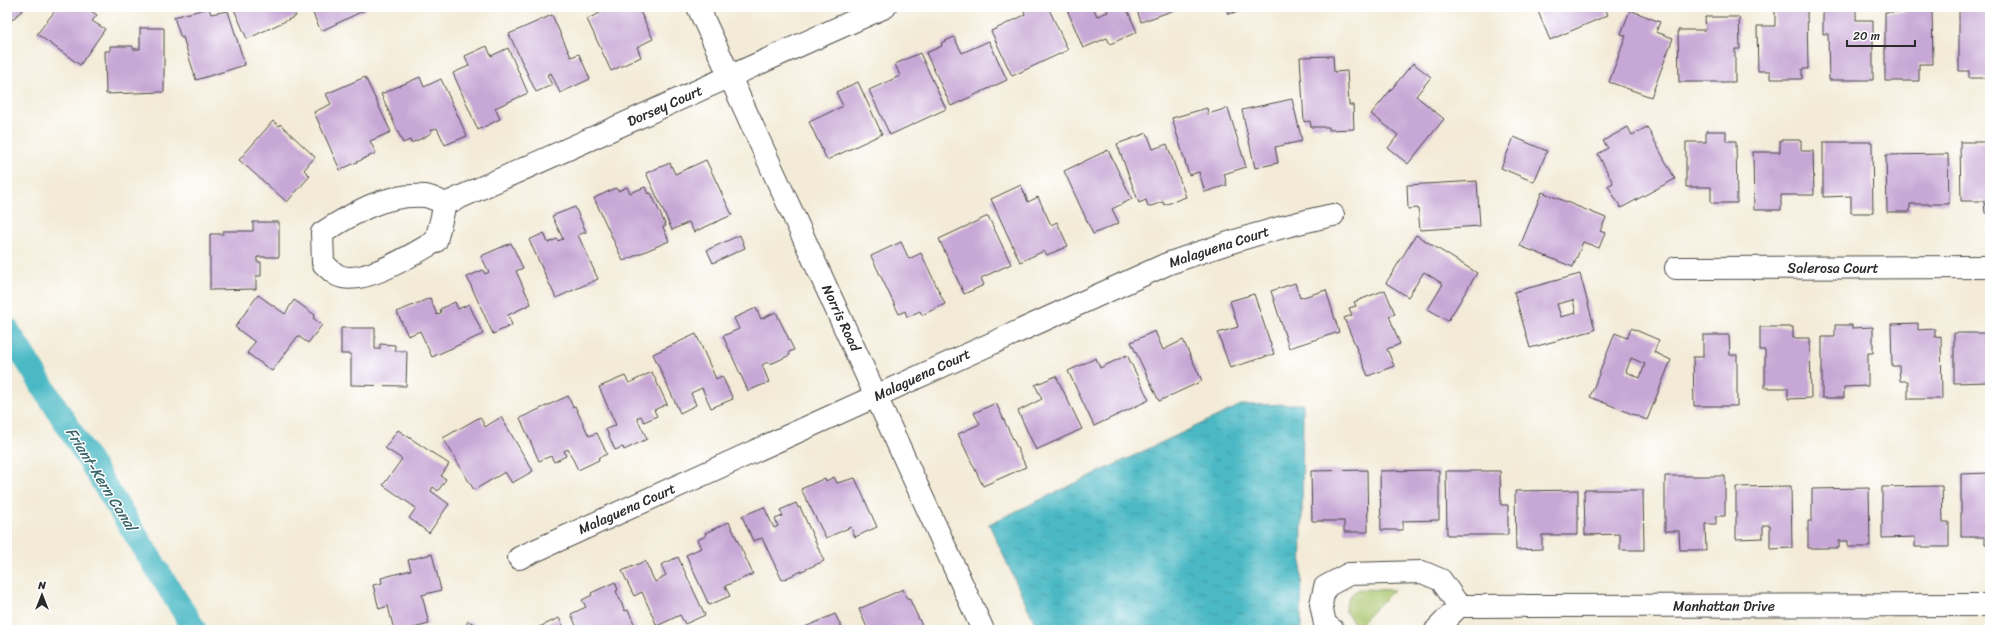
<svg xmlns="http://www.w3.org/2000/svg" width="1997" height="637" viewBox="0 0 1997 637" font-family="Sriracha,sans-serif">
<defs>
<pattern id="water-ripples" width="26" height="14" patternUnits="userSpaceOnUse"><rect width="26" height="14" fill="#4bb9c5"/><path d="M2 4q2-2 4 0t4 0M15 11q2-2 4 0t4 0" fill="none" stroke="#3f97a0"/></pattern>
</defs>
<rect width="100%" height="100%" fill="#fff"/>
<filter id="ink" filterUnits="userSpaceOnUse"><feTurbulence type="fractalNoise" baseFrequency=".025" numOctaves="2"/><feDisplacementMap in="SourceGraphic" scale="8" xChannelSelector="R" yChannelSelector="G"/><feConvolveMatrix kernelMatrix="1 2 1 2 8 2 1 2 1" color-interpolation-filters="sRGB"/></filter>
<filter id="wash" filterUnits="userSpaceOnUse"><feTurbulence type="fractalNoise" baseFrequency=".012" numOctaves="4" result="noise"/><feDisplacementMap in="SourceGraphic" scale="16" xChannelSelector="R" yChannelSelector="G"/><feGaussianBlur stdDeviation="0.9" result="paint"/><feColorMatrix in="noise" values="0 0 0 0 0 0 0 0 0 0 0 0 0 0 0 0 0 1.4 0 .05"/><feComposite in="paint" operator="in"/></filter>
<g filter="url(#wash)">
<rect width="100%" height="100%" fill="#f3ebd7"/>
<path fill="#a8c46b" stroke="#6a784b" d="M1359,589L1394,590L1359,625L1353,622L1345,611C1346,599 1349,595 1359,589Z"/>
<polygon fill="url(#water-ripples)" stroke="#3b7278" points="1303,404 1301,630 1038,630 989,524 1241,405"/>
<g fill="none" stroke-linecap="round" stroke-linejoin="round">
<polyline stroke="#4bb9c5" stroke-width="24" points="7,329 195,630"/>
</g>
<g id="blocks">
<g fill="#c7a7d5" fill-rule="evenodd">
<polygon points="7,7 26,7 12,20 7,14"/>
<polygon points="58,7 89,7 88,9 97,15 92,21 105,29 80,65 37,34"/>
<polygon points="233,7 291,7 296,16 247,39"/>
<polygon points="310,7 364,7 365,10 321,31"/>
<polygon points="610,7 638,7 653,39 637,47 641,57 611,71 587,19 611,8"/>
<polygon points="1048,7 1068,50 1012,76 991,31 1025,15 1023,7"/>
<polygon points="1066,7 1093,7 1097,16 1108,12 1106,7 1126,7 1137,32 1110,44 1107,38 1083,48"/>
<polygon points="1136,7 1183,7 1141,22"/>
<polygon points="1226,7 1248,7 1249,9 1228,14"/>
<polygon points="1542,7 1615,7 1606,11 1608,15 1550,40 1537,9"/>
<polygon points="1905,7 1932,7 1933,64 1919,64 1919,81 1885,81 1885,12 1906,12"/>
<polygon points="209,8 211,14 228,11 245,65 196,80 183,37 181,38 174,17"/>
<polygon points="1775,8 1807,8 1808,69 1802,69 1802,79 1770,79 1770,71 1758,71 1757,26 1775,26"/>
<polygon points="1823,8 1856,8 1856,20 1873,20 1873,80 1829,80 1828,34 1823,34"/>
<polygon points="1959,8 1990,8 1990,78 1969,78 1969,71 1959,71"/>
<polygon points="1630,10 1660,22 1656,32 1673,38 1651,97 1609,82 1626,36 1621,34"/>
<polygon points="552,15 571,57 579,54 590,79 560,93 551,73 547,75 552,85 536,92 509,34"/>
<polygon points="1705,17 1739,17 1740,49 1735,49 1735,82 1679,82 1678,30 1706,30"/>
<polygon points="140,28 164,28 164,92 106,94 105,51 110,51 110,46 133,46 133,49 140,49"/>
<polygon points="954,37 962,53 989,41 1007,80 951,106 926,53 942,46 941,43"/>
<polygon points="487,46 491,56 508,48 528,93 495,108 500,119 478,130 453,73 469,66 465,56"/>
<polygon points="920,53 946,109 890,135 869,90 900,76 895,64"/>
<polygon points="1333,56 1334,72 1347,71 1349,105 1353,105 1354,129 1329,130 1329,127 1311,127 1310,121 1304,122 1300,57"/>
<polygon points="1413,63 1431,77 1416,96 1444,119 1408,164 1388,148 1398,135 1371,114"/>
<polygon points="365,77 391,132 370,141 376,153 340,170 314,112 331,104 326,94"/>
<polygon points="420,77 424,87 441,79 467,136 445,145 437,128 431,130 432,132 425,137 411,143 410,140 403,143 381,94"/>
<polygon points="858,82 882,134 827,160 809,122 843,106 836,92"/>
<polygon points="1292,99 1302,141 1275,147 1278,163 1255,168 1242,110"/>
<polygon points="1207,108 1208,114 1228,108 1246,167 1224,174 1227,185 1205,192 1199,172 1189,175 1172,118"/>
<polygon points="273,121 279,126 280,124 315,157 304,170 310,176 287,202 239,160"/>
<polygon points="1628,127 1632,135 1647,127 1675,179 1621,208 1608,186 1613,183 1598,154 1608,148 1603,141"/>
<polygon points="1706,131 1726,131 1726,141 1736,141 1737,203 1711,203 1711,187 1686,187 1686,142 1706,142"/>
<polygon points="1147,133 1153,149 1167,144 1186,197 1164,205 1163,202 1148,207 1146,200 1139,203 1117,144"/>
<polygon points="1514,137 1547,151 1534,182 1501,168"/>
<polygon points="1780,140 1801,140 1801,151 1813,151 1814,195 1781,195 1781,210 1754,210 1753,152 1780,152"/>
<polygon points="1823,142 1872,142 1873,213 1851,213 1851,196 1823,197"/>
<polygon points="1960,142 1990,142 1990,213 1985,213 1984,201 1961,201"/>
<polygon points="1108,150 1132,199 1112,209 1119,223 1093,234 1064,171"/>
<polygon points="1948,154 1949,204 1910,204 1910,212 1887,212 1886,155"/>
<polygon points="706,160 732,215 694,232 689,222 672,230 646,173 670,163 675,174"/>
<polygon points="1477,181 1480,226 1420,230 1418,208 1408,209 1407,185"/>
<polygon points="1021,185 1028,202 1038,197 1051,225 1057,222 1068,246 1047,255 1044,251 1020,262 991,199"/>
<polygon points="627,187 630,193 645,187 648,194 651,193 666,226 663,227 669,241 623,261 594,198 616,188 618,191"/>
<polygon points="1542,192 1606,218 1600,231 1605,233 1599,248 1583,242 1573,267 1520,246"/>
<polygon points="575,207 586,232 578,235 598,279 556,298 529,240 544,233 548,243 557,239 558,241 563,239 552,216"/>
<polygon points="988,216 1011,264 981,278 984,285 964,294 939,239"/>
<polygon points="253,222 279,222 279,257 257,257 257,262 261,262 261,276 256,276 256,289 210,290 210,234 223,234 223,231 253,231"/>
<polygon points="740,235 745,248 713,263 707,250"/>
<polygon points="1416,235 1477,273 1448,321 1428,309 1443,284 1424,272 1408,297 1386,283"/>
<polygon points="901,242 909,259 921,253 945,304 922,315 920,311 907,317 905,311 899,314 871,256"/>
<polygon points="511,243 523,268 516,271 531,304 508,315 512,325 493,334 467,277 483,270 485,274 489,272 481,256"/>
<path d="M1580,274L1595,330L1530,348L1514,292ZM1573,300L1576,313L1561,317L1557,304Z"/>
<polygon points="1295,283 1300,298 1326,290 1339,332 1289,348 1271,291"/>
<polygon points="1385,290 1395,314 1389,316 1400,344 1387,349 1394,366 1368,376 1344,318 1352,315 1349,308 1356,306 1354,302"/>
<polygon points="1254,294 1274,354 1230,368 1218,333 1238,327 1230,301"/>
<polygon points="258,295 285,314 294,300 315,315 313,318 322,325 308,343 298,336 272,371 247,353 255,342 235,327"/>
<polygon points="430,298 437,315 441,313 440,309 455,302 458,309 469,304 483,334 432,357 420,331 408,336 397,312"/>
<polygon points="756,308 761,319 776,312 794,350 789,352 790,355 775,362 769,364 768,362 762,365 769,382 748,391 723,336 739,329 734,318"/>
<polygon points="1918,323 1918,330 1935,329 1935,337 1941,336 1942,399 1908,399 1908,381 1900,381 1899,366 1892,366 1891,324"/>
<polygon points="1835,325 1852,325 1852,328 1873,327 1873,353 1868,353 1868,386 1844,387 1844,398 1822,398 1822,337 1835,337"/>
<polygon points="1760,327 1793,327 1793,338 1810,338 1811,398 1788,399 1788,388 1765,388 1765,350 1760,350"/>
<polygon points="341,328 375,328 375,349 380,349 380,344 395,345 395,351 407,351 406,386 351,385 351,354 341,354"/>
<path d="M1631,328L1659,340L1654,352L1671,360L1647,420L1590,397L1615,333L1627,338ZM1631,358L1645,364L1640,378L1626,372Z"/>
<polygon points="1155,331 1163,350 1183,340 1202,381 1159,401 1131,342"/>
<polygon points="1954,333 1990,333 1990,382 1954,383"/>
<polygon points="696,334 716,379 722,376 733,399 711,408 702,388 691,393 696,405 680,413 653,354"/>
<polygon points="1703,335 1729,335 1730,355 1737,355 1737,406 1694,406 1693,357 1703,357"/>
<polygon points="1127,355 1149,400 1094,426 1068,371 1096,358 1100,368"/>
<polygon points="652,372 667,404 654,410 657,416 644,422 641,416 637,418 647,439 624,450 623,447 615,450 606,429 616,425 599,387 625,376 629,383"/>
<polygon points="1056,376 1082,429 1036,450 1018,411 1042,399 1035,385"/>
<polygon points="568,396 573,407 575,406 589,436 597,433 607,454 598,458 599,460 578,470 568,449 564,451 566,456 554,462 551,456 539,461 520,418"/>
<polygon points="996,403 1026,467 983,486 958,434 980,424 974,413"/>
<polygon points="480,417 485,427 501,417 533,471 512,483 505,472 474,490 443,438"/>
<polygon points="398,430 449,464 441,476 446,479 438,491 433,487 431,491 449,504 429,533 409,518 416,508 383,485 402,459 385,448"/>
<polygon points="1367,470 1368,532 1344,532 1344,521 1312,521 1311,471"/>
<polygon points="1439,470 1439,520 1403,521 1403,530 1381,530 1380,471"/>
<polygon points="1446,471 1500,471 1501,505 1508,505 1508,535 1447,535"/>
<polygon points="1990,473 1990,512 1985,512 1985,526 1990,526 1990,544 1985,544 1985,537 1961,537 1961,474"/>
<polygon points="1665,476 1725,476 1725,516 1716,516 1716,524 1705,524 1706,550 1680,550 1679,531 1665,531"/>
<polygon points="834,477 837,483 855,478 877,527 855,537 851,527 826,538 801,489 825,478 826,481"/>
<polygon points="1791,486 1792,548 1770,549 1770,525 1763,525 1763,538 1736,539 1736,487"/>
<polygon points="1942,486 1943,522 1949,522 1949,547 1915,547 1915,537 1882,538 1882,487"/>
<polygon points="1869,488 1870,547 1848,547 1848,541 1839,541 1839,548 1808,548 1808,521 1812,521 1812,489"/>
<polygon points="1578,490 1578,535 1542,535 1542,549 1516,550 1515,491"/>
<polygon points="1584,490 1643,490 1644,550 1620,550 1620,534 1585,535"/>
<polygon points="796,503 798,508 800,507 824,561 782,580 762,538 753,541 742,516 764,507 774,528 778,526 775,519 783,516 780,510"/>
<polygon points="729,522 753,574 725,586 730,596 709,605 686,555 701,548 697,540 706,536 705,533"/>
<polygon points="432,554 441,590 422,595 429,624 406,630 394,630 388,606 379,609 373,585 382,583 381,578 411,570 408,560"/>
<polygon points="678,557 705,615 685,624 680,615 657,626 642,592 634,596 622,571 645,561 655,582 666,575 661,565"/>
<polygon points="615,582 618,590 616,591 625,611 628,610 637,630 578,630 571,614 586,607 582,600 592,595 591,593"/>
<polygon points="903,589 907,599 909,598 924,630 868,630 859,609"/>
<polygon points="835,614 843,630 798,630"/>
<polygon points="559,618 565,630 537,630 537,628"/>
<polygon points="468,621 487,630 464,630"/>
</g>
</g>
</g>
<g filter="url(#ink)">
<use href="#blocks" fill-opacity="0" stroke="#494845" stroke-width="1"/>
<g fill="none" stroke-linecap="round" stroke-linejoin="round">
<g stroke="#494845" stroke-width="24">
<g id="minor">
<polyline points="698,7 983,630"/>
<path d="M445,204L436,241C415,253 361,288 337,275C332,272 327,267 323,263L322,233C354,213 385,193 425,196C432,197 439,201 445,204L885,7"/>
<polyline points="1676,268 1990,267"/>
<path d="M519,558L1167,264C1222,244 1276,227 1333,215"/>
<polyline points="1333,630 1325,624 1321,604 1325,587 1349,574 1422,572 1441,580 1459,606"/>
<polyline points="1436,630 1459,606 1990,605"/>
</g>
</g>
<use href="#minor" stroke="#fff" stroke-width="22"/>
</g>
</g>
<g text-anchor="middle" dominant-baseline="central" stroke-width="3" stroke-linejoin="round" paint-order="stroke">
<g font-size="14" fill="#2b2b2b" stroke="#fff">
<text transform="translate(665 106) rotate(-24)">Dorsey Court</text>
<text transform="translate(1219 247) rotate(-18)">Malaguena Court</text>
<text x="1833" y="268">Salerosa Court</text>
<text transform="translate(841 318) rotate(65)">Norris Road</text>
<text transform="translate(922 375) rotate(-25)">Malaguena Court</text>
<text transform="translate(627 509) rotate(-24)">Malaguena Court</text>
<text x="1724" y="606">Manhattan Drive</text>
</g>
<g font-size="15" font-style="italic" fill="#386469" stroke="#fff">
<text transform="translate(101 479) rotate(58)">Friant-Kern Canal</text>
</g>
</g>
<rect width="1997" height="637" fill="none" stroke="#fff" stroke-width="24"/>
<g transform="translate(42 595)" stroke="#ffffff" stroke-width="3" paint-order="stroke">
<path d="M0-3L7 15L0 10L-7 15Z" fill="#2b2b2b"/>
<text y="-6" font-size="11" font-weight="bold" text-anchor="middle" fill="#2b2b2b">N</text>
</g>
<path d="M1847 40v6h68v-6" fill="none" stroke="#2b2b2b" stroke-width="2"/>
<text x="1853" y="40" font-size="12" fill="#2b2b2b" stroke="#ffffff" stroke-width="3" paint-order="stroke">20 m</text>
</svg>
